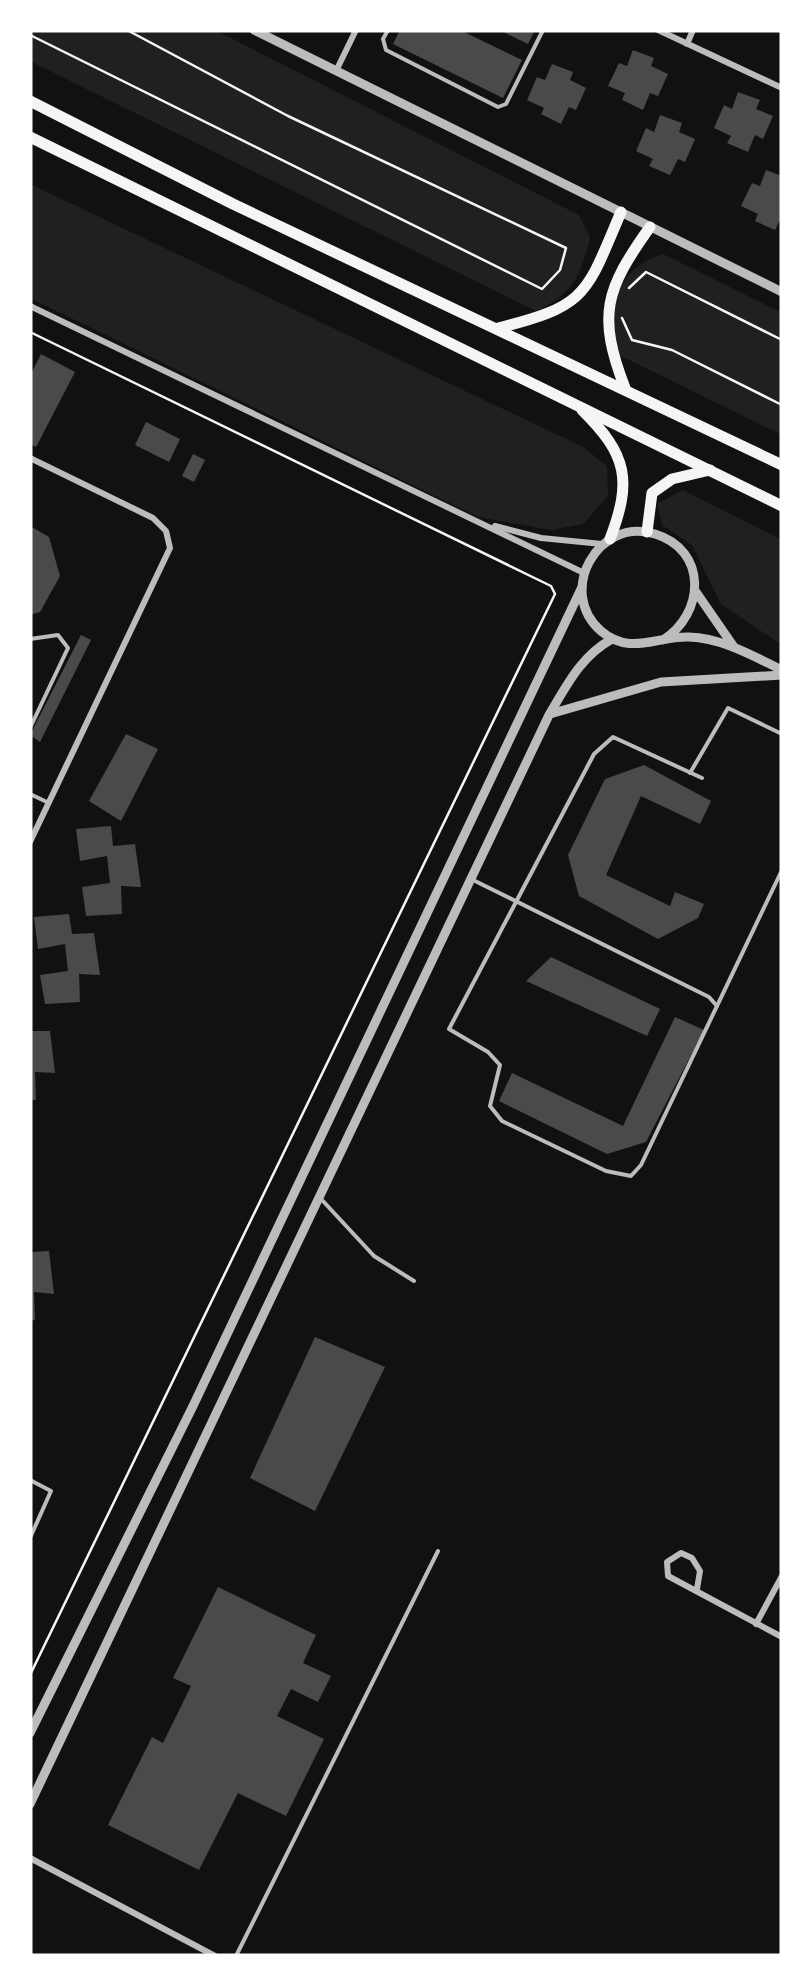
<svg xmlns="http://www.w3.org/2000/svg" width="812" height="1986" viewBox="0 0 812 1986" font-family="Karla,sans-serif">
<rect width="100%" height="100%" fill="#111"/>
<g fill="#202020">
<path d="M30,30H215L579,215L590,237C582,274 572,295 536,311L30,61Z"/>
<polygon points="30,184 583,447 607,466 608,496 583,524 551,530 478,517 30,298"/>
<path d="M663,254L782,313V435L619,355C609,310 612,270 663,254Z"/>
<polygon points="683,490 782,540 782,645 721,604 692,545 662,525 657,504"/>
</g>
<g fill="#4a4a4a">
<polygon points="400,30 460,30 522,60 503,98 393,44"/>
<polygon points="499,30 535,30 528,44"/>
<polygon points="633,50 654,58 651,66 668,74 658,96 650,93 643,110 622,100 625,93 608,86 619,63 627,66"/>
<polygon points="552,64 573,72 570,80 586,88 576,110 569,107 561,124 541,114 544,108 527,100 537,77 545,80"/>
<polygon points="738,92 760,100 756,109 773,116 763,139 755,135 748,152 727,143 731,136 714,128 724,105 732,109"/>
<polygon points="660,115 682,123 679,132 695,139 685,162 678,159 670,175 649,166 653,159 636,151 646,128 654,132"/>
<polygon points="766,170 782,176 782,216 775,230 755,221 758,214 741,206 752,183 760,186"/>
<polygon points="41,354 75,372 36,447 30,444 30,376"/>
<polygon points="146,422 180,439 169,462 135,445"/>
<polygon points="193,454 205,460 194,482 182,476"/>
<polygon points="30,526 49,537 60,576 40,612 30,615"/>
<polygon points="81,635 91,640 40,742 30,735"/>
<polygon points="126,734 158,749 121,821 89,801"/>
<polygon points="644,765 711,801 700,824 641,796 606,875 670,906 675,892 704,904 698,918 658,939 579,896 568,855 605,779"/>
<polygon points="111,826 113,846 135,844 141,887 121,886 122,914 86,916 82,887 110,883 107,856 80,861 76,829"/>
<polygon points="69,914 72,934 94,933 100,975 79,974 80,1002 45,1004 40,975 68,971 65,944 38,949 34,917"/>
<polygon points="551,957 660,1009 647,1036 526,981"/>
<polygon points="675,1017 704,1030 646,1142 607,1154 499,1101 512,1073 623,1126"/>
<polygon points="30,1031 50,1031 55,1073 35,1072 36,1100 30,1100"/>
<polygon points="49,1251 54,1294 34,1292 35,1320 30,1321 30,1252"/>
<polygon points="315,1337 385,1367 315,1511 250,1478"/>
<polygon points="218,1587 316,1635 303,1663 331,1676 318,1702 291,1689 277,1716 324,1739 286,1816 238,1793 199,1870 108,1825 152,1737 163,1743 191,1686 173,1678"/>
</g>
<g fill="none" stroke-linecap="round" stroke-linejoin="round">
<g stroke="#f5f5f5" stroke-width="2.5">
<polyline points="30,35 542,289 560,270 566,248 288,116 127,30"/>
<polyline points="629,288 646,272 782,340"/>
<polyline points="622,318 632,340 672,350 782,405"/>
<polyline points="30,332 551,586 555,594 30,1675"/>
</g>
<g stroke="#bcbcbc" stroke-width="4">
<polyline points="388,30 383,39 386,50 498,107 506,104 543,30"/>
<polyline points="30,639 58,635 68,648 30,728"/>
<polyline points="690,773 728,708 782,734"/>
<polyline points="702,778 613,737 594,754 449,1029 488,1052 500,1065 490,1106 502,1121 606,1171 631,1176 641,1165 782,870"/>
<polyline points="30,794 49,803"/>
<polyline points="473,880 709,997 717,1006"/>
<polyline points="322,1200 374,1256 414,1281"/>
<polyline points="30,1480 51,1491 30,1538"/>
<polyline points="236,1956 438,1551"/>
</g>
<g stroke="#bcbcbc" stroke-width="6">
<polyline points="658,30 782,88"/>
<polyline points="687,44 693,30"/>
<polyline points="336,71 356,30"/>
<polyline points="30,306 584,573"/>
<polyline points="30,458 153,518 166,531 170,548 30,842"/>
<polyline points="495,526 541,538 602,544"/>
<polyline points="697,1589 700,1571 692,1558 681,1553 667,1562 668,1576 782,1637"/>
<polyline points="756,1624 782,1576"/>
<polyline points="30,1858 215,1956"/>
</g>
<g stroke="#bcbcbc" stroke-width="9">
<polyline points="254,30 782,292"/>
<polyline points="696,592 734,647"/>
<path d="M663,640C705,614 708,550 655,534C598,516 556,592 601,631C630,656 656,636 689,637C722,638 753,656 782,670"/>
<polyline points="550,714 661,682 782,675"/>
<polyline points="30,1733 193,1406 582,587"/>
<path d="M30,1804L549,715C567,685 581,656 612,639"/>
</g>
<g stroke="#f5f5f5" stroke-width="11">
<polyline points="30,101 233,204 782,465"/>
<polyline points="30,137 782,506"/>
<path d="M498,328C588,306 586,294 621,212"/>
<path d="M625,388C597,315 605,290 650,227"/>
<path d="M582,410C628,455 632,481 610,539"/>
<polyline points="647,532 652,493 672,479 710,470"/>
</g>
</g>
<rect width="812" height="1986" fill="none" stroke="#ffffff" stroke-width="65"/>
</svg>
